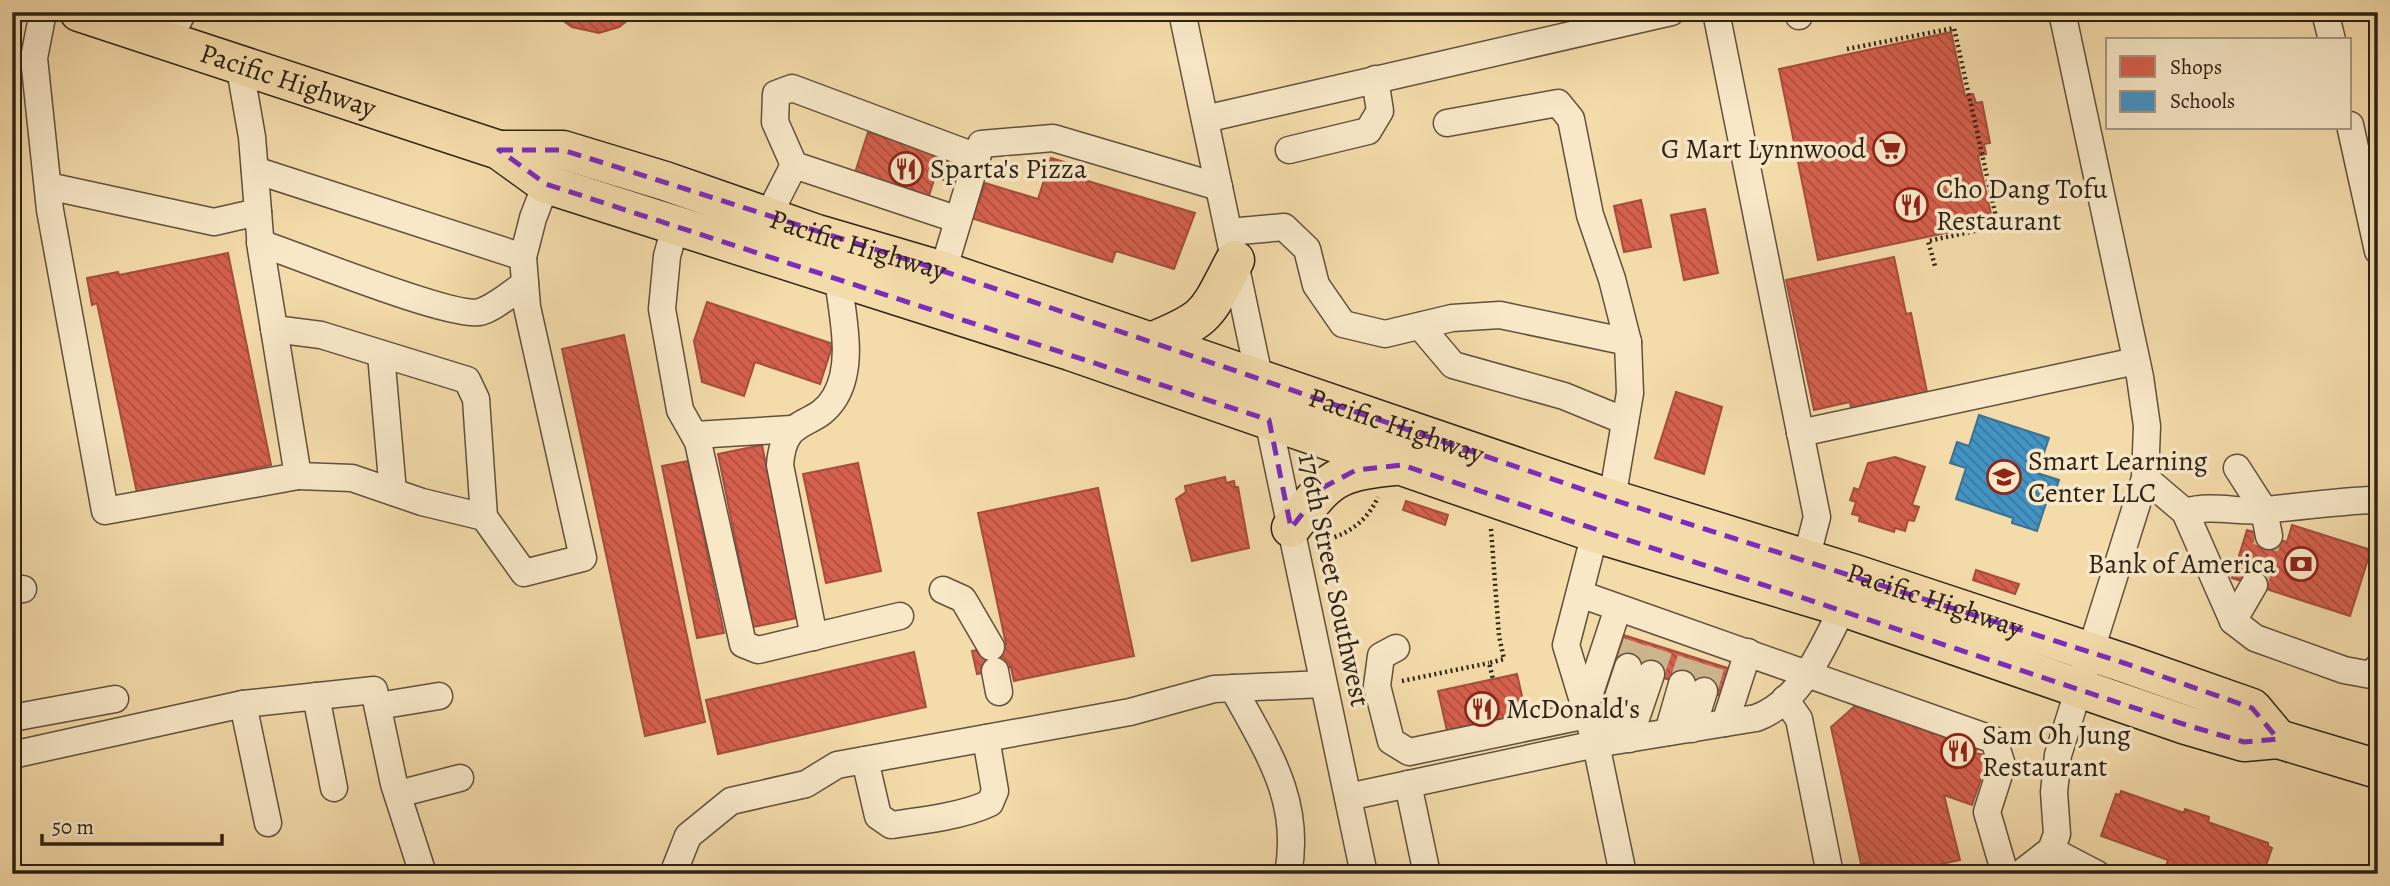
<svg xmlns="http://www.w3.org/2000/svg" width="2390" height="886" viewBox="0 0 2390 886" font-family="Alegreya,serif">
<defs>
<pattern id="shops-back-hatch" width="6" height="6" patternUnits="userSpaceOnUse" patternTransform="scale(1.75)"><rect width="6" height="6" fill="#d6604d"/><path d="M-1 5l2 2M0 0l6 6M5-1l2 2" fill="none" stroke="#ae4f3f"/></pattern>
<pattern id="schools-back-hatch" width="6" height="6" patternUnits="userSpaceOnUse" patternTransform="scale(1.75)"><rect width="6" height="6" fill="#4393c3"/><path d="M-1 5l2 2M0 0l6 6M5-1l2 2" fill="none" stroke="#38789d"/></pattern>
</defs>
<rect width="100%" height="100%" fill="#f4dbaa"/>
<filter id="stains"><feTurbulence type="fractalNoise" baseFrequency=".00286" numOctaves="4"/><feColorMatrix values="0 0 0 0 .2 0 0 0 0 .09 0 0 0 0 .02 0 0 0 .5 -.17"/></filter>
<radialGradient id="worn" r=".72"><stop offset=".6" stop-color="#630" stop-opacity="0"/><stop offset="1" stop-color="#630" stop-opacity=".3"/></radialGradient>
<g fill="url(#shops-back-hatch)" stroke="#a44e3d" stroke-width="2">
<polygon points="551,12 638,12 619,27 599,33 572,27"/>
<polygon points="1951,32 1965,96 1973,94 1976,103 1982,102 1990,143 1984,144 1986,154 1978,156 1993,223 1818,260 1779,69"/>
<polygon points="868,132 958,161 951,182 935,177 927,202 853,179"/>
<polygon points="1051,158 1084,168 1081,179 1195,213 1174,269 1116,251 1112,262 968,217 973,200 979,202 985,183 1038,199"/>
<polygon points="1641,200 1651,247 1624,252 1614,206"/>
<polygon points="1705,209 1718,273 1684,280 1671,215"/>
<polygon points="228,253 271,465 137,493 97,303 92,305 87,278 118,272 119,275"/>
<polygon points="1894,257 1906,314 1911,313 1927,392 1851,408 1850,402 1814,410 1786,280"/>
<polygon points="707,302 833,344 820,384 755,362 744,396 702,382 694,341"/>
<polygon points="624,335 705,722 645,736 562,349"/>
<polygon points="1676,392 1722,407 1704,474 1655,458"/>
<polygon points="762,445 797,618 753,627 718,454"/>
<polygon points="1895,457 1925,467 1912,505 1919,507 1914,521 1908,520 1905,531 1895,528 1894,532 1859,521 1860,516 1852,514 1856,502 1850,500 1854,488 1859,490 1868,463"/>
<polygon points="688,461 724,633 697,638 662,466"/>
<polygon points="858,463 881,571 826,583 803,474"/>
<polygon points="1225,477 1226,483 1234,481 1235,487 1238,487 1249,548 1192,561 1176,499 1186,492 1185,486"/>
<polygon points="1098,488 1134,656 1014,681 1011,667 977,674 972,651 1006,644 978,513"/>
<polygon points="1406,501 1448,515 1445,525 1403,510"/>
<polygon points="2292,525 2371,550 2350,616 2232,578 2247,530 2287,542"/>
<polygon points="1976,570 2019,584 2015,594 1973,580"/>
<polygon points="1614,632 1740,672 1731,699 1606,660"/>
<polygon points="914,652 926,707 718,754 706,700"/>
<polygon points="1517,674 1527,718 1448,735 1438,691"/>
<polygon points="1855,706 1978,746 1975,753 1989,756 1972,805 1944,795 1960,860 1896,874 1870,874 1868,863 1861,864 1831,727"/>
<polygon points="2121,791 2184,813 2185,809 2209,817 2208,822 2268,843 2268,846 2272,848 2263,874 2211,874 2197,869 2195,874 2164,873 2168,860 2101,836 2116,794 2120,795"/>
</g>
<polygon fill="url(#schools-back-hatch)" stroke="#3d718f" stroke-width="2" points="1979,415 2049,438 2037,473 2059,480 2054,496 2049,494 2037,531 2012,523 2013,518 1956,499 1966,468 1950,463 1957,442 1969,446"/>
<g fill="none" stroke-linecap="round" stroke-linejoin="round">
<g stroke="#ccb68d" stroke-width="26" stroke-dasharray="26 13" stroke-linecap="butt">
<polyline points="2254,585 2269,536"/>
<polyline points="1628,667 1637,640"/>
<polyline points="1651,674 1660,647"/>
<polyline points="1682,684 1691,657"/>
<polyline points="1704,691 1712,664"/>
</g>
<g stroke="#60513c" stroke-width="29">
<g id="minor">
<polyline points="43,12 34,58 50,210 105,511 298,476 261,249 252,137 239,63"/>
<polyline points="1182,12 1364,874"/>
<polyline points="1716,12 1817,517 1806,559"/>
<polyline points="1798,12 1799,16"/>
<polyline points="2325,12 2332,40"/>
<polyline points="167,42 183,12"/>
<polyline points="1205,119 1671,12"/>
<polyline points="2350,125 2378,251"/>
<polyline points="1289,150 1368,131 1380,111 1375,79"/>
<polyline points="255,170 523,257"/>
<polyline points="48,186 214,222 258,212"/>
<polyline points="767,218 794,165"/>
<polyline points="956,219 794,165 775,122 776,94 792,88 977,157"/>
<polyline points="675,227 667,256 662,309 680,410 698,442 743,644 758,650 900,616"/>
<polyline points="1229,232 1284,227 1307,249 1316,285 1343,324 1385,334 1452,318 1500,315 1628,342 1612,279 1590,215 1571,119 1558,103 1447,123"/>
<path d="M260,243C296,255 453,319 480,312C496,307 511,293 525,284"/>
<polyline points="943,271 981,144 1053,138 1219,187"/>
<polyline points="1420,326 1453,365 1564,396 1625,421"/>
<polyline points="274,329 321,335 467,380 476,399 484,517 524,573 583,558 527,307 523,257 533,218 546,184"/>
<polyline points="381,354 393,492"/>
<polyline points="1800,433 2136,361"/>
<polyline points="695,435 792,429"/>
<polyline points="2237,468 2264,510 2269,536"/>
<polyline points="298,476 352,478 422,502 484,517"/>
<polyline points="2145,478 2185,512 2233,621 2255,638 2344,670 2371,675 2378,667"/>
<polyline points="1612,499 1630,393 1628,342"/>
<path d="M2185,512C2213,504 2238,513 2266,510C2301,506 2335,502 2370,500L2378,504"/>
<polyline points="1595,533 1566,645 1596,744 1623,874"/>
<polyline points="943,590 963,599 991,647"/>
<polyline points="12,591 23,589"/>
<polyline points="1580,594 1994,740 2002,765 1987,812 2005,874"/>
<polyline points="2233,621 2254,585"/>
<path d="M814,637L780,465C784,412 815,431 835,397C855,364 842,314 838,278"/>
<polyline points="1396,648 1381,656 1377,686 1391,741 1409,752 1587,715"/>
<polyline points="995,671 999,692"/>
<path d="M1233,688C1267,751 1302,800 1288,874"/>
<polyline points="316,696 334,788"/>
<polyline points="1785,699 1799,719 1830,874"/>
<polyline points="243,704 268,823"/>
<polyline points="378,706 439,696"/>
<polyline points="1585,708 1618,608"/>
<polyline points="12,718 115,699"/>
<polyline points="1725,723 1748,652"/>
<polyline points="1692,729 1704,691"/>
<polyline points="1668,732 1682,684"/>
<polyline points="1629,739 1651,674"/>
<polyline points="1603,743 1628,667"/>
<polyline points="12,755 243,704 374,690 394,784 423,874"/>
<path d="M865,760L878,816L891,825C921,821 963,816 990,803L995,791L986,738"/>
<polyline points="1408,784 1427,874"/>
<polyline points="398,794 460,778"/>
<path d="M1348,797L1596,744L1756,718C1801,702 1823,647 1843,607"/>
<polyline points="2051,850 2097,874"/>
<polyline points="673,874 688,836 731,801 806,784 837,765 1130,712 1214,689 1323,684"/>
<polyline points="2020,874 2051,850 2057,834 2054,792 2058,755 2145,478 2147,426 2140,377 2062,12"/>
</g>
</g>
<g stroke="#2e2317" stroke-width="41">
<g id="highway">
<path id="s1" d="M79,12L499,150L546,184L1070,351L1595,533L1843,607L2186,725L2244,742L2278,739L2378,769"/>
<path id="s2" d="M499,150H563L665,181L817,234L943,271L1605,497L1855,574L2127,664L2252,708L2278,739"/>
<path d="M1151,342C1210,318 1206,315 1235,260"/>
<path d="M1291,528C1328,480 1333,472 1394,466"/>
</g>
</g>
<g stroke="#2e2317" stroke-width="4.5" stroke-dasharray="2 3.5" stroke-linecap="butt">
<polyline points="1847,49 1954,28 1998,226 1928,241 1935,266"/>
<polyline points="1491,529 1499,636 1504,659 1489,663 1493,679"/>
<path d="M1324,540C1348,535 1368,520 1378,497"/>
<polyline points="1402,681 1489,663"/>
</g>
<use href="#minor" stroke="#f8e8c8" stroke-width="26"/>
<use href="#highway" stroke="#f4dbaa" stroke-width="38"/>
</g>
<path fill="none" stroke="#7b2cbf" stroke-width="5" stroke-dasharray="14 9" stroke-linejoin="round" d="M499,150H563L943,271L1605,497L2127,664L2252,708L2278,739L2244,742L2186,725L1402,465L1356,470L1324,487L1291,528L1269,420L546,184Z"/>
<defs>
<g id="supermarket-ring" transform="scale(1.75)"><circle r="9.5" fill="#f8e8c8" stroke="#8f2418" stroke-width="1.5"/><path d="M-6-5.5h2.5l.6 2H6L4.5 2H-2.5L-4.4-4H-6ZM-1.5 3.2a1.3 1.3 0 1 0 .1 0ZM3 3.2a1.3 1.3 0 1 0 .1 0Z" fill="#8f2418"/></g>
<g id="restaurant-ring" transform="scale(1.75)"><circle r="9.5" fill="#f8e8c8" stroke="#8f2418" stroke-width="1.5"/><path d="M-5-6h1v4h1v-4h1v4h1v-4h1v5L-1.5 .5V6h-2V.5L-5-1ZM5-6V6H3V1.5H1.5Q1.5-4 5-6Z" fill="#8f2418"/></g>
<g id="school-ring" transform="scale(1.75)"><circle r="9.5" fill="#f8e8c8" stroke="#8f2418" stroke-width="1.5"/><path d="M0-5L7-2L0 1L-7-2ZM-4 1L0 2.5L4 1V4Q0 6-4 4Z" fill="#8f2418"/></g>
<g id="bank-ring" transform="scale(1.75)"><circle r="9.5" fill="#f8e8c8" stroke="#8f2418" stroke-width="1.5"/><path d="M-6-4H6V4H-6ZM0-2.3a2.3 2.3 0 1 0 0 4.6a2.3 2.3 0 1 0 0-4.6Z" fill="#8f2418"/></g>
</defs>
<g fill-rule="evenodd">
<use href="#supermarket-ring" x="1890" y="149"/>
<use href="#restaurant-ring" x="906" y="169"/>
<use href="#restaurant-ring" x="1911" y="205"/>
<use href="#school-ring" x="2004" y="477"/>
<use href="#bank-ring" x="2301" y="564"/>
<use href="#restaurant-ring" x="1482" y="709"/>
<use href="#restaurant-ring" x="1958" y="751"/>
</g>
<g text-anchor="middle" dominant-baseline="central" stroke-width="7" stroke-linejoin="round" paint-order="stroke">
<g font-size="28" fill="#2e2317" stroke="#f8e8c8">
<text stroke="none"><textPath href="#s1" startOffset="220">Pacific Highway</textPath></text>
<text stroke="none"><textPath href="#s2" startOffset="374">Pacific Highway</textPath></text>
<text stroke="none"><textPath href="#s2" startOffset="942">Pacific Highway</textPath></text>
<text transform="translate(1334 580) rotate(78)">176th Street Southwest</text>
<text stroke="none"><textPath href="#s2" startOffset="1508">Pacific Highway</textPath></text>
</g>
<g font-size="28" fill="#2e2317" stroke="#f8e8c8" text-anchor="start">
<text x="1866" y="149" text-anchor="end">G Mart Lynnwood</text>
<text x="930" y="169">Sparta's Pizza</text>
<text x="1936" y="189">Cho Dang Tofu<tspan x="1936" dy="32">Restaurant</tspan></text>
<text x="2028" y="461">Smart Learning<tspan x="2028" dy="32">Center LLC</tspan></text>
<text x="2276" y="564" text-anchor="end">Bank of America</text>
<text x="1506" y="709">McDonald's</text>
<text x="1982" y="735">Sam Oh Jung<tspan x="1982" dy="32">Restaurant</tspan></text>
</g>
</g>
<rect width="2390" height="886" fill="none" stroke="#f4dbaa" stroke-width="42"/>
<rect x="14" y="14" width="2362" height="858" fill="none" stroke="#2e2317" stroke-width="3.5"/>
<rect x="21" y="21" width="2348" height="844" fill="none" stroke="#2e2317" stroke-width="2"/>
<rect x="2106" y="38" width="245" height="91" fill="#f8e8c8" stroke="#a79981" stroke-width="2"/>
<rect x="2120" y="56" width="35" height="21" fill="#d6604d" stroke="#a79981" stroke-width="2"/>
<text x="2170" y="74" font-size="21" fill="#2e2317">Shops</text>
<rect x="2120" y="91" width="35" height="21" fill="#4393c3" stroke="#a79981" stroke-width="2"/>
<text x="2170" y="108" font-size="21" fill="#2e2317">Schools</text>
<path d="M42 834v10h180v-10" fill="none" stroke="#2e2317" stroke-width="3.5"/>
<text x="52" y="834" font-size="21" fill="#2e2317" stroke="#f8e8c8" stroke-width="5" paint-order="stroke">50 m</text>
<rect width="100%" height="100%" filter="url(#stains)"/>
<rect width="100%" height="100%" fill="url(#worn)"/>
</svg>
